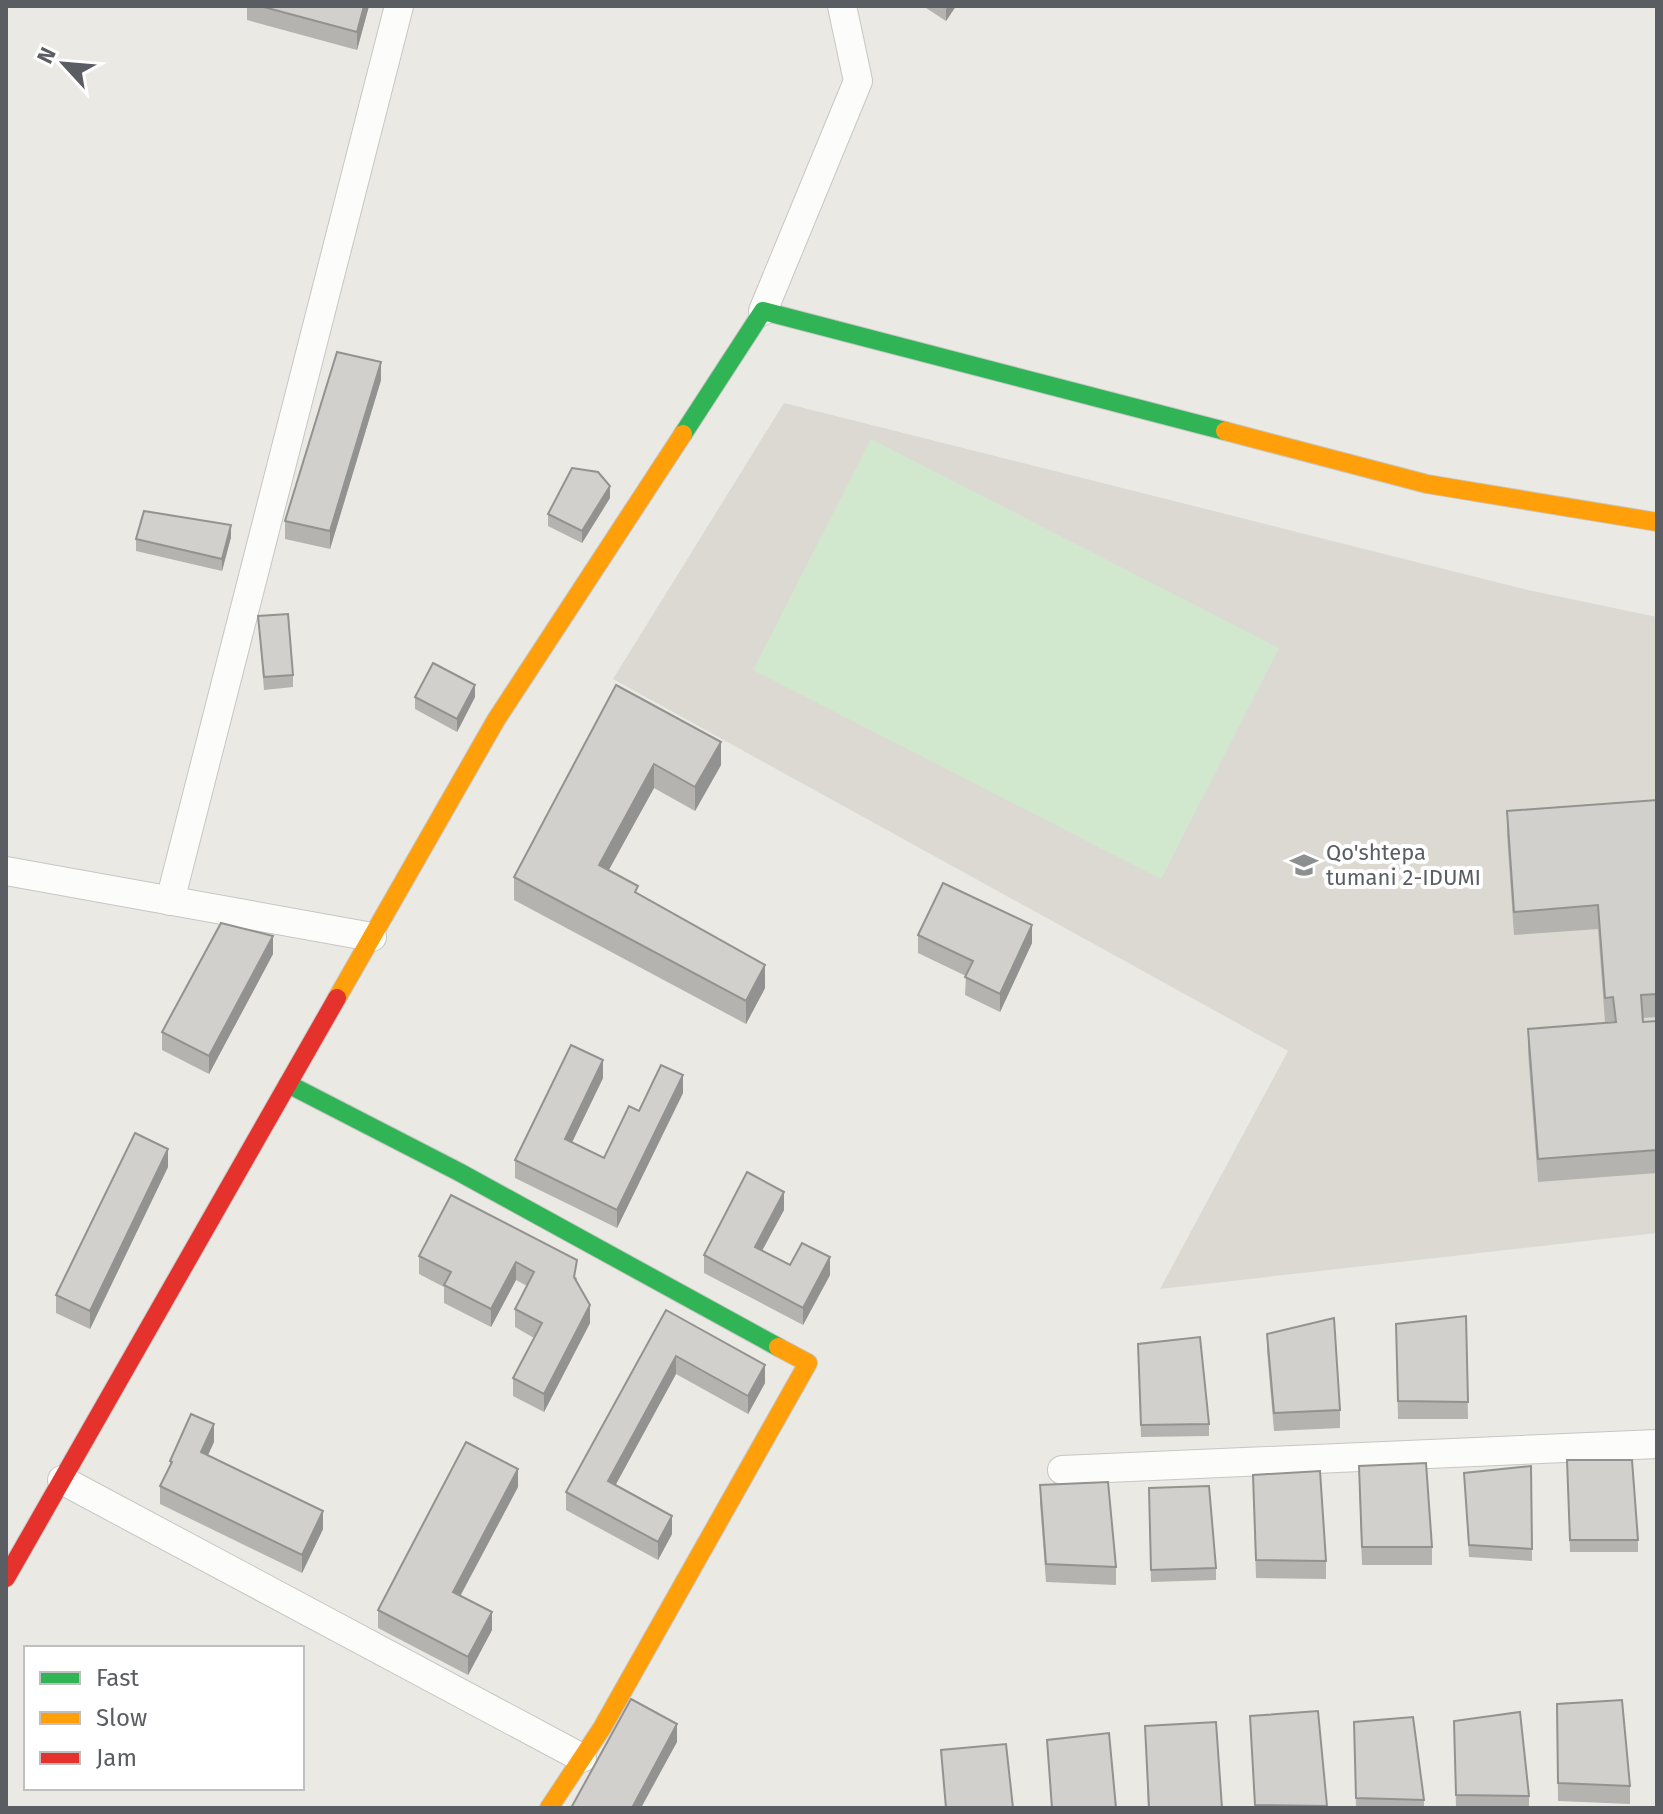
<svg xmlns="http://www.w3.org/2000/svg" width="1663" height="1814" viewBox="0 0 1663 1814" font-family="'Fira Sans',sans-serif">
<rect width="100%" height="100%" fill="#eae9e4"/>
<polygon fill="#dbd9d2" points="784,403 1528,590 1657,617 1657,1233 1160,1289 1288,1051 613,679"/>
<polygon fill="#d1e8ce" points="871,439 1279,648 1161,879 753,670"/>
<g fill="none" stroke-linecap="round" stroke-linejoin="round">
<g stroke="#c6c6c5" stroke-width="30">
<g id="street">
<polyline points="763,311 858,81 842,6"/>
<polyline points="6,871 372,937"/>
<polyline points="170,901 399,6"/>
<polyline points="1062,1470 1657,1444"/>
<polyline points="62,1480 582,1758"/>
</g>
</g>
<g stroke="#c7c7c6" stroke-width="20">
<g id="fast">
<polyline points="683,434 763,311 1225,431"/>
<polyline points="288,1084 459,1172 778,1347"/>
</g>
</g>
<g stroke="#c7c7c6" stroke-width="20">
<g id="slow">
<polyline points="1225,431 1427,484 1657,522"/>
<polyline points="337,998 496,720 683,434"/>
<polyline points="549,1808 602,1728 808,1363 778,1347"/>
</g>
</g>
<g stroke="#c7c7c6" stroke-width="20">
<polyline id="jam" points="6,1578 337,998"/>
</g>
<use href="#street" stroke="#fcfcfb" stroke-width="28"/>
<use href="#fast" stroke="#30b455" stroke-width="18"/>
<use href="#slow" stroke="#ff9f0a" stroke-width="18"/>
<use href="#jam" stroke="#e5322d" stroke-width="18"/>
</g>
<g fill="#b4b3b0">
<polygon points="247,6 369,6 357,50 247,20"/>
<polygon points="923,6 956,6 946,21"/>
<polygon points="381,380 330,549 285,539 285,521"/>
<polygon points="610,498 582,543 548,526 548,514"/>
<polygon points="231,537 222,571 136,551 136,539"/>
<polygon points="258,616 293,675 293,687 264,690"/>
<polygon points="616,685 721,765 695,811 654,788 608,870 638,894 765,988 746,1024 514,900 514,877"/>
<polygon points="415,697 475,697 457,732 415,709"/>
<polygon points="1657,800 1657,1017 1643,1018 1643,1022 1657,1021 1657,1173 1538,1182 1528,1052 1528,1029 1614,1022 1613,1021 1605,1022 1598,929 1514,935 1507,835 1507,811"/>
<polygon points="918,935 1032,943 1000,1012 965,995 966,976 918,953"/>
<polygon points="273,954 209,1074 162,1050 162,1032"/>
<polygon points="603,1078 572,1142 604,1158 639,1111 683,1093 617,1228 515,1178 515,1160"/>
<polygon points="168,1167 90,1329 56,1313 56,1295"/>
<polygon points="451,1195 577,1278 577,1281 590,1323 544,1412 513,1396 513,1378 534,1338 515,1327 515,1309 527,1286 516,1280 491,1327 444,1303 444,1287 419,1274 419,1256"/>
<polygon points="784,1210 762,1250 790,1265 830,1275 803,1325 704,1273 704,1255"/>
<polygon points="666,1310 765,1383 748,1414 676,1374 615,1485 672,1534 658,1560 566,1510 566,1492"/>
<polygon points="1466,1316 1468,1419 1398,1419 1396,1324"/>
<polygon points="1267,1334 1340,1410 1340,1428 1274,1431 1267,1351"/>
<polygon points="1138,1356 1209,1424 1209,1436 1141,1437"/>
<polygon points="214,1442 208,1455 323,1529 302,1573 160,1504 160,1486 170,1466 170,1461"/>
<polygon points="1567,1460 1638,1540 1638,1552 1570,1552"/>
<polygon points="1531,1466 1532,1561 1469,1557 1464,1473"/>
<polygon points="1253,1475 1326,1561 1326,1579 1256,1578"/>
<polygon points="1359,1484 1432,1547 1432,1565 1362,1565"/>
<polygon points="1040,1485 1116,1567 1116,1585 1046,1582 1040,1503"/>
<polygon points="518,1487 461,1595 492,1630 468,1675 378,1628 378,1610"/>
<polygon points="1149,1488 1216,1568 1216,1580 1151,1582"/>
<polygon points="1557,1704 1630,1786 1630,1804 1558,1801"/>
<polygon points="1318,1711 1327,1808 1255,1808 1250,1716"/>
<polygon points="1454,1721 1529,1796 1529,1808 1456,1807"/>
<polygon points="1354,1722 1424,1800 1424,1808 1356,1808"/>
<polygon points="1145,1726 1222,1808 1148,1808"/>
</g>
<g fill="#929290">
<polygon points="364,6 369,6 357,50 357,32"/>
<polygon points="948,6 956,6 946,21 946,9"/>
<polygon points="381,362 381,380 330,549 330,531"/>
<polygon points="610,486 610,498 582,543 582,531"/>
<polygon points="231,525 231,537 222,571 222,559"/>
<polygon points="475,685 475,697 457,732 457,719"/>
<polygon points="721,742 721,765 695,811 695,787"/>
<polygon points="654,764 654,788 599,888 599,865"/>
<polygon points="1032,925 1032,943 1000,1012 1000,994"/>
<polygon points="273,936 273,954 209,1074 209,1056"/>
<polygon points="765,965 765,988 746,1024 746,1001"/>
<polygon points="603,1060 603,1078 565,1157 565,1139"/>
<polygon points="683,1075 683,1093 617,1228 617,1210"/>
<polygon points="168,1149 168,1167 90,1329 90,1311"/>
<polygon points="784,1192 784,1210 755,1264 755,1247"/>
<polygon points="830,1257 830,1275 803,1325 803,1308"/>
<polygon points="516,1262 516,1280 491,1327 491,1309"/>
<polygon points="590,1305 590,1323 544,1412 544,1394"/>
<polygon points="676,1356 676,1374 608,1499 608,1481"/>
<polygon points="765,1365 765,1383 748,1414 748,1396"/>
<polygon points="214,1424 214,1442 201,1470 201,1452"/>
<polygon points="518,1469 518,1487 453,1609 453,1592"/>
<polygon points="323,1511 323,1529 302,1573 302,1555"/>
<polygon points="672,1516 672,1534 658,1560 658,1542"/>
<polygon points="492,1612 492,1630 468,1675 468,1657"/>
<polygon points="677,1724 677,1742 641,1808 632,1808"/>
</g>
<g fill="#d1d0cd" stroke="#929290" stroke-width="2">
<polygon points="260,6 364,6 357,32"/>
<polygon points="337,352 381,362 330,531 285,521"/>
<polygon points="572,468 598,472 610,486 582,531 548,514"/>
<polygon points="144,511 231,525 222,559 136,539"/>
<polygon points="288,614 293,675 264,677 258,616"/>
<polygon points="433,663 475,685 457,719 415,697"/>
<polygon points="616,685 721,742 695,787 654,764 599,865 638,886 635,892 765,965 746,1001 514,877"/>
<polygon points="1657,800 1657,994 1641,995 1643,1022 1657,1021 1657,1150 1538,1159 1528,1029 1616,1022 1613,997 1605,998 1598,905 1514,912 1507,811"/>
<polygon points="943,883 1032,925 1000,994 965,977 973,961 918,935"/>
<polygon points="221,923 273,936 209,1056 162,1032"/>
<polygon points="571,1045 603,1060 565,1139 604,1158 629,1106 639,1111 661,1065 683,1075 617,1210 515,1160"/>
<polygon points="135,1133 168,1149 90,1311 56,1295"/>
<polygon points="747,1172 784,1192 755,1247 790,1265 802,1243 830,1257 803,1308 704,1255"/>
<polygon points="451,1195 577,1260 574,1277 590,1305 544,1394 513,1378 542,1323 515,1309 534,1272 516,1262 491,1309 444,1285 451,1272 419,1256"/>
<polygon points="666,1310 765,1365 748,1396 676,1356 608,1481 672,1516 658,1542 566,1492"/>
<polygon points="1466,1316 1468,1402 1398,1401 1396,1324"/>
<polygon points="1334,1318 1340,1410 1274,1413 1267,1334"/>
<polygon points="1200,1337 1209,1424 1141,1425 1138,1344"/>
<polygon points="191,1414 214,1424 201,1452 323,1511 302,1555 160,1486 172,1462 170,1461"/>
<polygon points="466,1442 518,1469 453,1592 492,1612 468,1657 378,1610"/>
<polygon points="1567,1460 1632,1460 1638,1540 1570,1540"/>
<polygon points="1426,1463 1432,1547 1362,1547 1359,1466"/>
<polygon points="1531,1466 1532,1549 1469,1545 1464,1473"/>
<polygon points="1320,1471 1326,1561 1256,1560 1253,1475"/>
<polygon points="1108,1482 1116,1567 1046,1564 1040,1485"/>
<polygon points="1209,1486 1216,1568 1151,1570 1149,1488"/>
<polygon points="631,1699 677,1724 632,1808 571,1808"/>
<polygon points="1622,1700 1630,1786 1558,1783 1557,1704"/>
<polygon points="1318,1711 1327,1806 1255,1805 1250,1716"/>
<polygon points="1520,1712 1529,1796 1456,1795 1454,1721"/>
<polygon points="1413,1717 1424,1800 1356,1798 1354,1722"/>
<polygon points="1216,1722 1222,1808 1149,1807 1145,1726"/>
<polygon points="1109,1733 1116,1808 1052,1808 1047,1740"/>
<polygon points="1006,1744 1013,1808 946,1808 941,1750"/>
</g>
<defs>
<g id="school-bare" transform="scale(2.16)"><path d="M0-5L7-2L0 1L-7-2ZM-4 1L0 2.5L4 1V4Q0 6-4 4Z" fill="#8c8f90" stroke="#fff" stroke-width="2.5" paint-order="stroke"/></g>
</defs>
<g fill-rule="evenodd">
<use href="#school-bare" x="1304" y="865"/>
</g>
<g text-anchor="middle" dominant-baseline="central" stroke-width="8" stroke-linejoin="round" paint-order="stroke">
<g font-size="22" fill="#5a5e63" stroke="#fff" text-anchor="start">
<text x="1326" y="852">Qo'shtepa<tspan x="1326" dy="25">tumani 2-IDUMI</tspan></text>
</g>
</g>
<rect width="1663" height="1814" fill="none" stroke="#5a5e63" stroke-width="16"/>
<rect x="24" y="1646" width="280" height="144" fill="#ffffff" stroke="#bdbfc1" stroke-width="2"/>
<rect x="40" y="1672" width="40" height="12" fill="#30b455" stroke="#bdbfc1" stroke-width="2"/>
<text x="96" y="1686" font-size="24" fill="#5a5e63">Fast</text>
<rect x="40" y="1712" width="40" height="12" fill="#ff9f0a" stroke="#bdbfc1" stroke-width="2"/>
<text x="96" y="1726" font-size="24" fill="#5a5e63">Slow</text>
<rect x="40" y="1752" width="40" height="12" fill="#e5322d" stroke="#bdbfc1" stroke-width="2"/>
<text x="96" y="1766" font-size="24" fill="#5a5e63">Jam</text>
<g transform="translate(64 64) rotate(296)" stroke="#ffffff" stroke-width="6" paint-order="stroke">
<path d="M0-6L14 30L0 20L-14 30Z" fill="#5a5e63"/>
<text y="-12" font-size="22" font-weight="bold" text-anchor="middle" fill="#5a5e63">N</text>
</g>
</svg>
